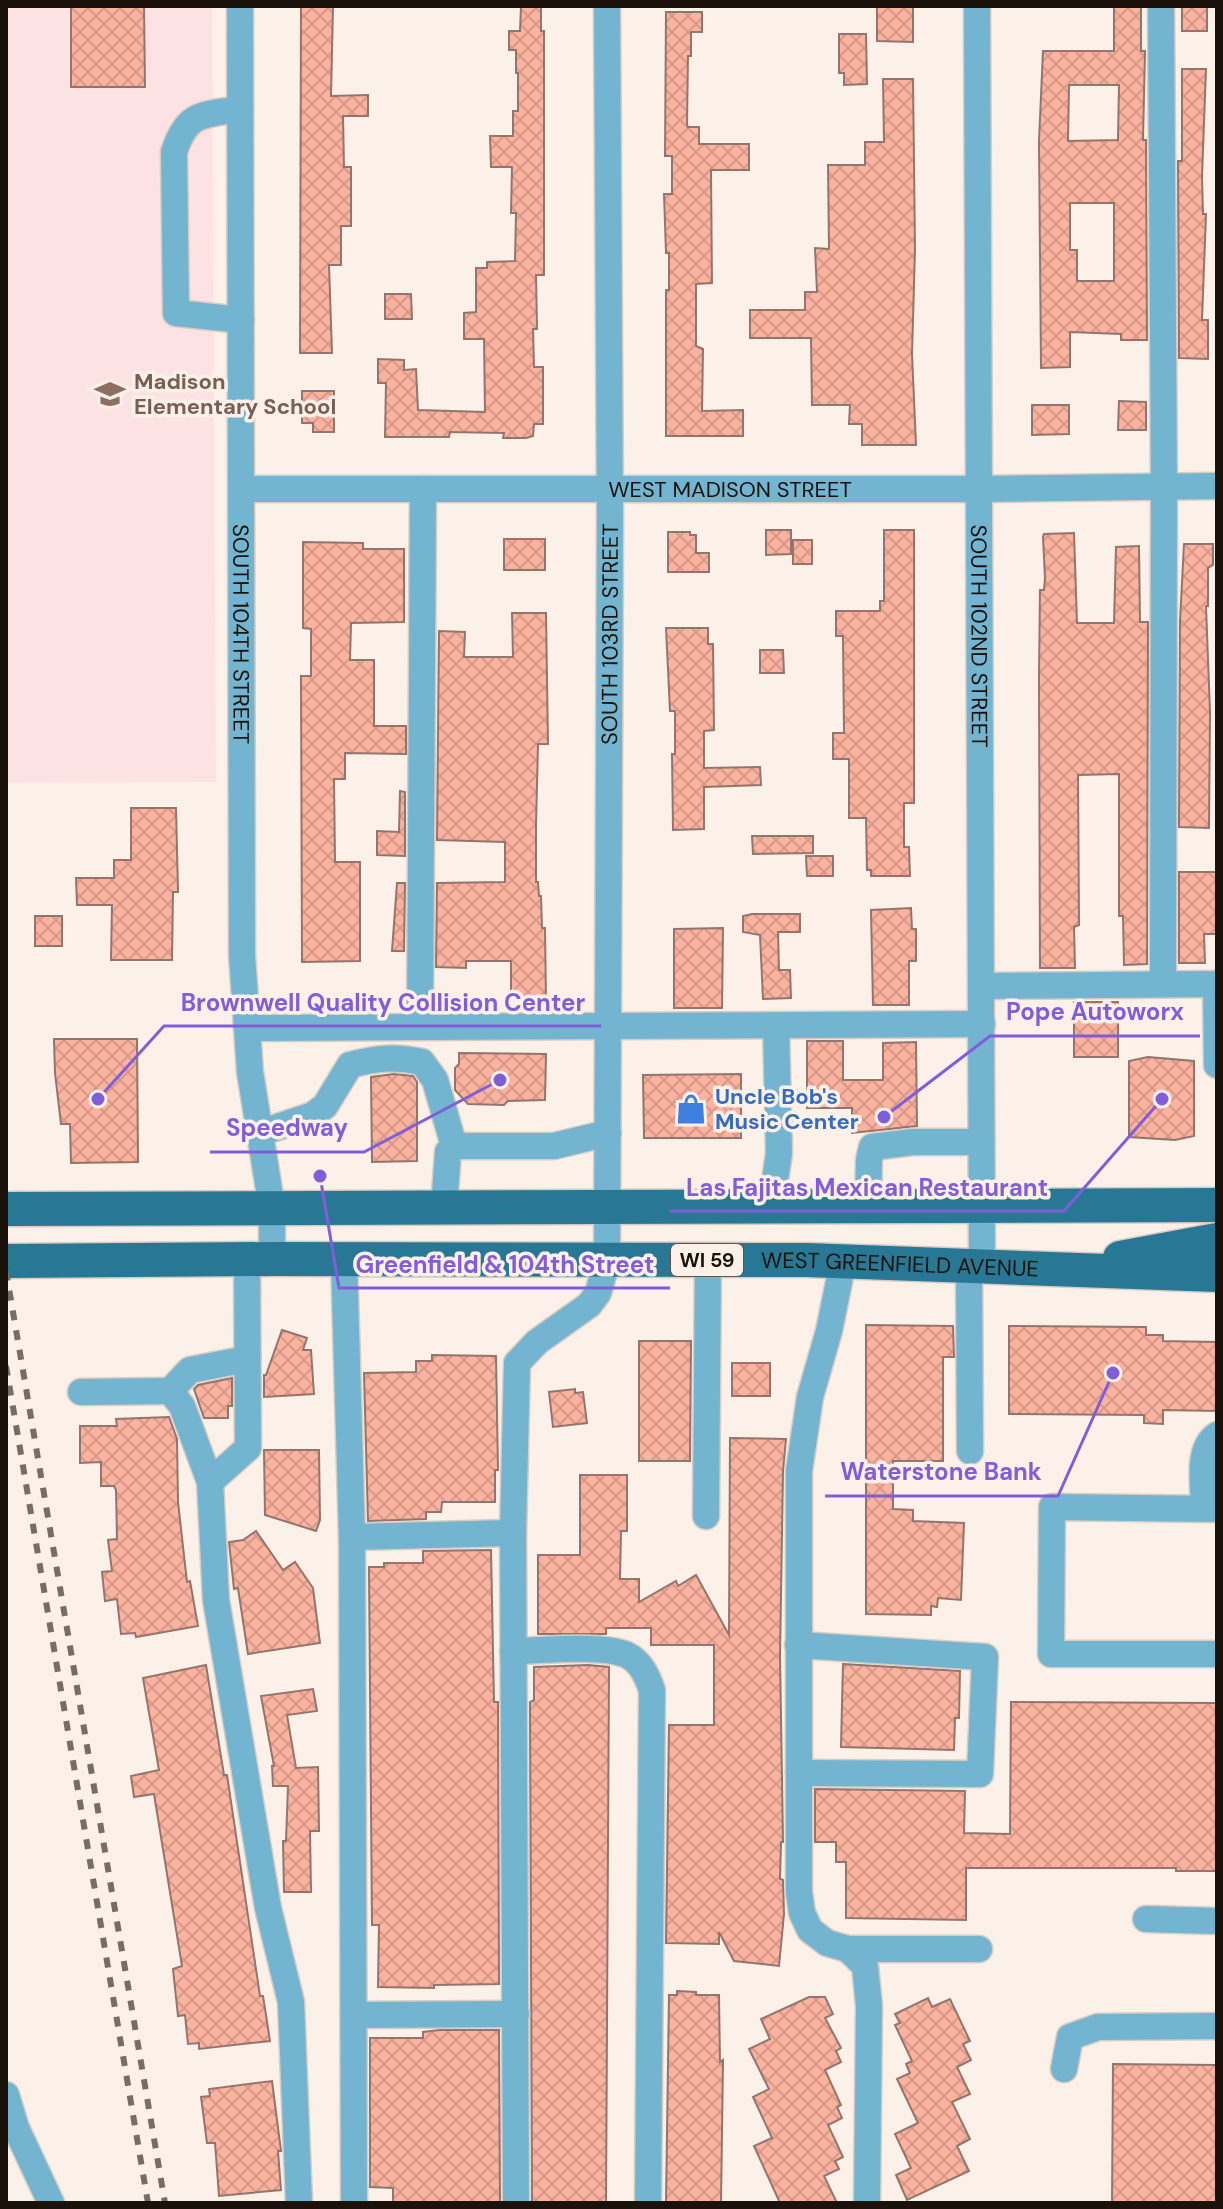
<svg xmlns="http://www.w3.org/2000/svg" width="1223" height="2209" viewBox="0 0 1223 2209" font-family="'DM Sans',sans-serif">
<defs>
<pattern id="building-cross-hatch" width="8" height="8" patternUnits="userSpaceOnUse" patternTransform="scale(2)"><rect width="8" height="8" fill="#fbb3a0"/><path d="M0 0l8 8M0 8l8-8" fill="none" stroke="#d79988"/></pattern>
</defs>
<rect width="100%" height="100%" fill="#fcf1e8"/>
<polygon fill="#fde2e4" points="6,6 212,6 216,782 6,783"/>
<g fill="url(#building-cross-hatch)" stroke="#93756d" stroke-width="2" fill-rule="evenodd">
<polygon points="71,6 144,6 145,87 71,87"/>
<polygon points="301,6 333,6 331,96 368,95 368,116 343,116 344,167 351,167 351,226 341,226 341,265 329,265 332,353 300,353"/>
<polygon points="521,6 541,6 541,31 544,31 544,275 536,275 537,329 533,329 534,367 543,367 543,424 534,424 533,436 526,438 503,438 504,433 450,432 449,437 385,437 386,383 378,383 378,359 404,360 404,370 416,369 418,410 485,412 484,339 464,339 464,313 476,312 476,268 487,268 487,262 515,261 516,213 511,213 512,167 491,167 490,136 513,136 513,111 518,111 518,73 516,73 516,50 509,50 509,31 520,31"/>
<path d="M1114,6H1141V51H1145L1143,140H1146L1147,340H1121V334L1070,332V367L1041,368L1039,141L1043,51H1114ZM1069,85H1119L1118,140L1068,141ZM1070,203H1114V281H1077V250H1070Z"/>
<rect x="1182" y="6" width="25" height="25"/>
<polygon points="877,7 913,7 913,42 877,41"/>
<polygon points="666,12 702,12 702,32 691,32 691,56 688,56 687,124 688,127 699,127 699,144 749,144 749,170 711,170 712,283 696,284 696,346 703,349 702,411 743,410 743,436 666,436 666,290 669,290 669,253 666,253 664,194 672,194 672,156 665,156"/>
<polygon points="839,34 866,34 867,84 844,85 844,73 839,73"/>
<polygon points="1182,69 1206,69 1202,177 1203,214 1206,214 1202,320 1208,320 1208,359 1179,358 1178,161 1182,161"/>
<polygon points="883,79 913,79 915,249 912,354 916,445 862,445 862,424 849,424 850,405 812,405 811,338 750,338 750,310 805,310 805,292 817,292 815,248 829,249 828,165 865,165 865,142 884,142"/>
<polygon points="385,294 411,294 412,319 385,319"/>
<polygon points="302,391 334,391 334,432 313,432 313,423 302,423"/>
<polygon points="1119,401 1146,402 1146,430 1118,430"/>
<polygon points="1032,405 1069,405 1069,434 1032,435"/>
<polygon points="766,530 791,530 791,554 766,555"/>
<polygon points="884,530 914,530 914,803 904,803 904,847 909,847 910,876 871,876 871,870 867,870 866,818 849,818 849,759 833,759 833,733 844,733 843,636 836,636 836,611 880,611 880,601 884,601"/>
<polygon points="668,532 690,532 690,535 696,535 696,553 709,553 709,572 668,572"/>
<polygon points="1074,533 1077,623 1114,623 1116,547 1139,546 1140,622 1148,622 1147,964 1124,965 1123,916 1119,916 1119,774 1078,775 1079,925 1074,927 1075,968 1040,968 1039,677 1040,590 1044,590 1045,578 1043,537 1044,534"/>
<rect x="504" y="539" width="41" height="31"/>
<rect x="793" y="540" width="19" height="24"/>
<polygon points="303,542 363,543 363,549 404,549 404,622 351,623 350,660 374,660 374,726 406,726 406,754 345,753 345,779 334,779 335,862 360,862 360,961 302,962 301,676 311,676 311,629 303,628"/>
<polygon points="1184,544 1213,544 1213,565 1208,568 1208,606 1206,606 1210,712 1209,828 1179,827 1180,621"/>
<polygon points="512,613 546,613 548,744 538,744 536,825 536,882 538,882 539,896 541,896 542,928 545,928 546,1004 542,1005 517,1004 517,993 511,993 511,961 466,961 466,968 436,967 437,883 505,882 505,842 437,840 439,631 465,632 464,657 513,657"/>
<polygon points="666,628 708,628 708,644 713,644 714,730 704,731 704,768 760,767 761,785 704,787 704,829 673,830 672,754 675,754 675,711 670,711"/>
<polygon points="760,650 783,650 784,673 760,673"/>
<polygon points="400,791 405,792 405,856 377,855 377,831 399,832"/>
<polygon points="131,808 176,808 178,892 173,892 172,960 111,960 112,905 77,905 76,878 114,878 114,860 131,860"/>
<polygon points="752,836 813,836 813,853 753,854"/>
<polygon points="806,856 833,856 833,876 807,876"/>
<polygon points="1179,872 1217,872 1217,934 1204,934 1205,963 1179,963"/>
<polygon points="397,883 405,883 404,951 392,951"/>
<polygon points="911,908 912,929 916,929 916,961 909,961 909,1005 873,1005 871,910"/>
<polygon points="752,914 800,914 800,932 778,932 779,970 790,970 791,998 763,999 760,935 743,932 743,916"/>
<rect x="35" y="916" width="27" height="30"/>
<polygon points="723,928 722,1008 674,1008 674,929"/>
<rect x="1074" y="1002" width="44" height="55"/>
<polygon points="54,1039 137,1039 138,1162 71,1163 70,1124 61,1124 55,1073"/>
<polygon points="807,1041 843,1041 843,1080 883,1080 883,1043 916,1042 917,1126 852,1133 852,1108 807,1108"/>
<polygon points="459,1053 546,1054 545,1100 508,1101 504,1105 468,1104 455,1090 455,1068 459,1064"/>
<polygon points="1148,1057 1194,1061 1194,1136 1175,1140 1129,1137 1129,1061"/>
<polygon points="394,1074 413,1076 417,1082 417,1161 372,1162 371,1077"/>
<polygon points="741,1074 741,1138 644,1138 643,1075"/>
<polygon points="866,1325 953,1326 954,1357 943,1357 943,1461 893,1461 893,1509 913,1510 913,1521 964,1523 961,1600 938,1598 937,1607 931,1606 931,1615 866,1614"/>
<polygon points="1009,1326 1146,1327 1146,1335 1163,1335 1163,1341 1217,1342 1217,1411 1163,1410 1163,1424 1144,1423 1144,1415 1009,1414"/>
<polygon points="282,1330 307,1338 303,1350 311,1350 314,1394 264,1397 264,1375 266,1375"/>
<polygon points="639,1341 691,1341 690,1461 639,1461"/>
<polygon points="432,1355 496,1356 498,1470 495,1470 495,1502 442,1502 441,1512 426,1512 426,1519 368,1521 364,1373 416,1372 416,1361 432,1361"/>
<rect x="732" y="1363" width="38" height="33"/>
<polygon points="232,1378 232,1406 228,1406 228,1418 204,1418 194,1389 198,1385"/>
<polygon points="575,1389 575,1393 583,1392 587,1423 553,1427 549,1392"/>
<polygon points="169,1417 177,1439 178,1502 187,1582 190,1581 198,1626 136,1637 135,1633 121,1634 117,1599 105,1601 102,1572 112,1571 108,1540 117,1539 116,1490 114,1486 101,1486 101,1462 80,1463 80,1426 117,1426 116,1419"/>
<polygon points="730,1438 786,1439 783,1471 780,1656 783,1842 781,1842 780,1879 783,1880 784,1914 779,1966 734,1961 719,1932 719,1944 666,1943 669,1725 714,1725 714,1645 651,1645 651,1628 606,1628 606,1634 538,1634 538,1555 580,1555 580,1475 627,1475 627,1531 621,1531 620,1579 639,1579 639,1602 676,1581 678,1586 696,1575 729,1635"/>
<polygon points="264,1450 319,1450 320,1520 316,1531 265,1515"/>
<polygon points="256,1531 283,1570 295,1562 313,1588 320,1643 248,1654 238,1588 234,1589 229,1542 243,1540"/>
<polygon points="491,1550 494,1702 498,1702 499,1984 434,1985 434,1988 378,1987 379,1925 372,1925 369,1567 384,1567 384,1563 423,1563 423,1551"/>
<polygon points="843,1664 960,1671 959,1718 955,1718 954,1750 841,1747"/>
<polygon points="206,1665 224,1775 227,1775 260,1996 263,1996 270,2041 199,2049 199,2043 188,2044 185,2015 178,2016 173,1969 182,1966 154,1794 134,1797 131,1776 159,1770 143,1678"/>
<polygon points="588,1665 609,1667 606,2203 532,2203 530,1702 534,1700 534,1667"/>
<polygon points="313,1689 317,1711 287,1715 296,1768 318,1767 319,1831 310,1831 311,1892 284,1892 283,1841 286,1841 288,1786 273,1786 272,1766 274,1766 261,1696"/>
<polygon points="1011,1702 1217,1703 1217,1871 1176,1871 1176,1868 966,1868 966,1920 846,1918 846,1862 836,1862 836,1842 815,1842 815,1789 965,1791 964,1833 1010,1834"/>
<polygon points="677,1991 696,1992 696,1995 719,1995 720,2062 723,2060 721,2203 666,2203 669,1995 677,1995"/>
<polygon points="809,1997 825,1997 833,2014 825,2018 841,2048 836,2051 841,2062 825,2070 841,2105 837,2107 842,2118 828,2125 843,2157 835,2161 839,2169 824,2176 837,2203 780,2203 754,2146 772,2138 753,2097 769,2089 749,2049 770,2039 761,2019"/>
<polygon points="928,1998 932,2007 950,1999 970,2041 963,2044 971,2060 957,2067 970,2094 952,2102 970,2139 957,2146 969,2171 907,2200 896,2175 911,2168 895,2134 918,2123 897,2079 910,2073 906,2064 912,2061 895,2025 900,2023 895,2014"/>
<polygon points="440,2030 499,2030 500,2203 393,2203 393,2188 370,2187 370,2038 423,2038 423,2032"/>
<polygon points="1113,2064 1217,2065 1217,2203 1112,2203"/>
<polygon points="272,2081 281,2151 278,2151 281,2190 219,2196 215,2143 207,2143 201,2097 210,2096 209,2089"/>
</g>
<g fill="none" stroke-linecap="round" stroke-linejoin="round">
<g stroke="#d8cdc4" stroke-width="29">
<g id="minor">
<path id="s1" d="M240,6L242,955L250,1072L272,1208V1259"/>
<path id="s2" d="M977,6L982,1266"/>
<polyline points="1161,6 1164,487 1163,984"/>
<path d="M240,109C202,115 187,112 174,152L176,313L241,320"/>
<path id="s3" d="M242,489H979L1217,486"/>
<polyline points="1216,984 1217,1065"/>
<polyline points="982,986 1217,984"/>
<polyline points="420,1027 423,489"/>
<polyline points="247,1028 982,1024"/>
<path d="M260,1133L313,1115L325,1106L350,1065C376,1058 396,1056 422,1062L435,1080L454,1146"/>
<polyline points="444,1207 448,1152 454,1146 554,1146 608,1133"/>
<polyline points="771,1207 779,1153 776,1026"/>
<polyline points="868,1207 869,1160 872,1147 913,1142 981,1142"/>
<polyline points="247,1259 248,1448 210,1482 216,1600 268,1908 291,2002 299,2203"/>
<polyline points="344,1260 352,1537 354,2203"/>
<polyline points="843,1262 829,1331 810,1397 799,1471 799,1892 802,1913 810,1930 827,1943 848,1949 865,1966 869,2006 867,2203"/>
<polyline points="969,1265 970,1451"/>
<polyline points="81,1392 170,1391"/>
<polyline points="210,1482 182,1406 170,1391 190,1370 247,1359"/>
<path d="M1204,1508C1204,1486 1196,1449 1217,1435"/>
<polyline points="1217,1509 1052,1507 1051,1654 1217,1654"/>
<polyline points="706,1516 708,1260"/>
<polyline points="352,1537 513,1533"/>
<polyline points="798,1645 985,1657 980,1774 799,1773"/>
<path d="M513,1651C541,1651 604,1644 627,1655C641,1662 647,1676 652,1690L648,2203"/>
<polyline points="1146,1919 1217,1921"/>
<polyline points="848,1949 979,1949"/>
<polyline points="356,2015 516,2014"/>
<polyline points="1064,2069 1070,2037 1098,2027 1217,2026"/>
<polyline points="6,2095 16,2128 51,2203"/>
<path id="s4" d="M516,2203L513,1533L517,1363L537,1342L589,1305L598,1293L607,1261L610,515L607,6"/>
</g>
</g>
<g stroke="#d8cdc4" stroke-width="37">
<g id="major">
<polyline points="6,1209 1217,1205"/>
<polyline points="1120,1258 1217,1240"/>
<path id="s5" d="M6,1261L272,1259L807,1260L1217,1275"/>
</g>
</g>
<use href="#minor" stroke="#73b5d0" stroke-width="26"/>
<use href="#major" stroke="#287895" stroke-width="34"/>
<g stroke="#766d64" stroke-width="6" stroke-dasharray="10 10" stroke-linecap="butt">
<polyline points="6,1271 165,2203"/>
<polyline points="6,1366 148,2203"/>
</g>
</g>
<defs>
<g id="school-bare" transform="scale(2.4)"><path d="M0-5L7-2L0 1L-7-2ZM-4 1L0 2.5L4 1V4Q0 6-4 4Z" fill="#8d6e63" stroke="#fcf1e8" stroke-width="2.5" paint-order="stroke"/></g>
<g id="shop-bare" transform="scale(2.4)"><path d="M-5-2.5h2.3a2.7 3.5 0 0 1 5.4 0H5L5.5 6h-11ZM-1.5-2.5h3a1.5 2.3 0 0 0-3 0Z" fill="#3f7fe0" stroke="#fcf1e8" stroke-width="2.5" paint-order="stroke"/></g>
</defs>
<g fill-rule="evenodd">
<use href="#school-bare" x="110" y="394"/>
<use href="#shop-bare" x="691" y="1109"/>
</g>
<g text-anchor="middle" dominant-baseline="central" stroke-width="7" stroke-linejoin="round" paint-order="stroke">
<rect fill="#fcf1e8" stroke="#5e554d" stroke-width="2" x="671" y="1244" width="72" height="32" rx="6"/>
<g font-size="20" font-weight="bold" fill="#1a120a">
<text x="707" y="1260">WI 59</text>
</g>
<g font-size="22" font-weight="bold" fill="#785e54" stroke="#fcf1e8" text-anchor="start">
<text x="134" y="381">Madison<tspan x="134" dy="25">Elementary School</tspan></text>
</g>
<g font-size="22" fill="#1a120a" stroke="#fcf1e8">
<text stroke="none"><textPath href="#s3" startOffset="488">WEST MADISON STREET</textPath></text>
<text stroke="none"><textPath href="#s1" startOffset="628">SOUTH 104TH STREET</textPath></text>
<text stroke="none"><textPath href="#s4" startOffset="1608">SOUTH 103RD STREET</textPath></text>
<text stroke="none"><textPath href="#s2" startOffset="630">SOUTH 102ND STREET</textPath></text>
<text stroke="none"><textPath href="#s5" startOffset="894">WEST GREENFIELD AVENUE</textPath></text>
</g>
<g font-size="22" font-weight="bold" fill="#366cbe" stroke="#fcf1e8" text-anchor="start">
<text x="715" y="1096">Uncle Bob's<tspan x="715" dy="25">Music Center</tspan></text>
</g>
</g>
<path fill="none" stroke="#815ed9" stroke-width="3" d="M98 1099L164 1026H601M884 1117L990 1036H1200M500 1080L364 1152H210M1162 1099L1064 1211H670M320 1176L339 1288H670M1113 1373L1058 1496H825"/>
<g fill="#815ed9" stroke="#fcf1e8" stroke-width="3">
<circle cx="98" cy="1099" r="8"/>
<circle cx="884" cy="1117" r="8"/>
<circle cx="500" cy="1080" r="8"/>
<circle cx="1162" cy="1099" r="8"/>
<circle cx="320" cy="1176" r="8"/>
<circle cx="1113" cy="1373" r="8"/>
</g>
<g font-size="24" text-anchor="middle" font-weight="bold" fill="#815ed9" stroke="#fcf1e8" stroke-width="7" stroke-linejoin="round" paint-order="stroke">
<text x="383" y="1011">Brownwell Quality Collision Center</text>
<text x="1095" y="1020">Pope Autoworx</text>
<text x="287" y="1136">Speedway</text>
<text x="867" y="1196">Las Fajitas Mexican Restaurant</text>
<text x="505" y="1273">Greenfield &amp; 104th Street</text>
<text x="941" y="1480">Waterstone Bank</text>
</g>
<rect width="1223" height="2209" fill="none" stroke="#1a120a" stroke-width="16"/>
</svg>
